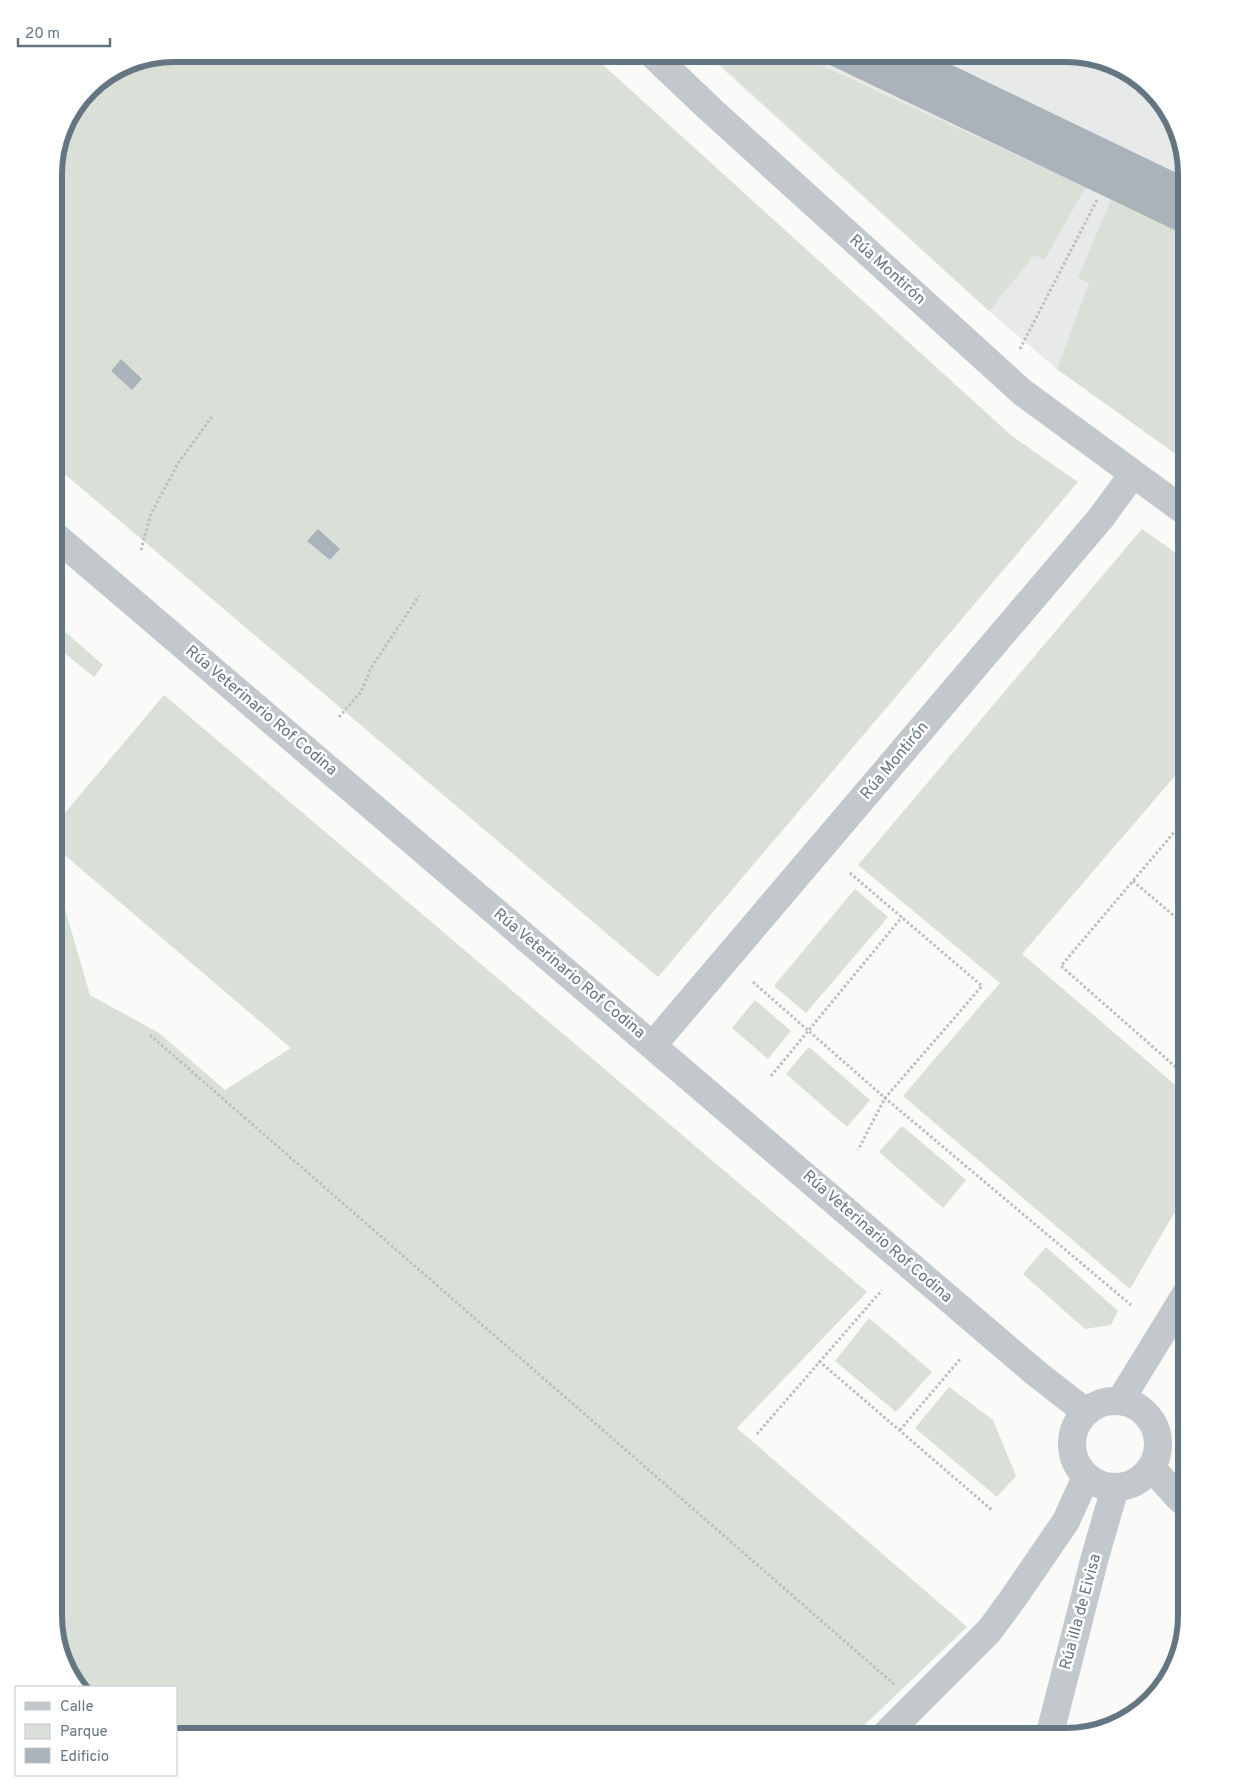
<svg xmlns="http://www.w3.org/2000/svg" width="1241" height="1791" viewBox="0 0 1241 1791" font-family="Overpass,sans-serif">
<rect width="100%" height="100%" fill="#fafaf8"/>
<polygon fill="#e8e9e9" points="706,54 1074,54 1127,70 1171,114 1187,174 1187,462 1057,369 989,311"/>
<g fill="#dadfd7" fill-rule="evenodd">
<path d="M174,54H591L1012,436L1078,482L658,977L54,465V173L70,117L89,89L128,63ZM121,360L142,379L132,390L111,371ZM308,541L340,549L330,560Z"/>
<polygon points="709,54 796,54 1086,187 1044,260 1034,255 989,311"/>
<polygon points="1111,200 1187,236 1187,462 1057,369 1089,283 1078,278"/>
<polygon points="1142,529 1187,561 1187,762 1022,954 1187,1095 1187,1191 1130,1289 903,1096 1000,983 858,865"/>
<polygon points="54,622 103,665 94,677 57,647 54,650"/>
<polygon points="164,695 867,1292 737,1428 967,1627 852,1737 176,1737 176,1687 79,1687 70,1677 54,1617 54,871 90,995 159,1033 225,1090 291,1048 54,846 54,826"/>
<polygon points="855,889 888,917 806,1013 774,986"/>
<polygon points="755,1000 791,1031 768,1059 732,1028"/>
<polygon points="809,1047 870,1100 847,1127 786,1074"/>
<polygon points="902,1126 966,1180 943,1208 879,1152"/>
<polygon points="1046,1247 1118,1311 1111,1325 1085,1329 1023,1274"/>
<polygon points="869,1318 932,1372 896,1412 835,1361"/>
<polygon points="949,1387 993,1420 1016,1476 997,1497 915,1428"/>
</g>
<g fill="#aab3b9">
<polygon points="807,54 929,54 1187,178 1187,236"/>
<polygon points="121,359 142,379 132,390 111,371"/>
<polygon points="318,529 340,549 330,560 307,541"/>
<polygon points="1187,1402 1187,1423 1186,1423 1184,1407"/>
</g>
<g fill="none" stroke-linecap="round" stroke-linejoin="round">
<g stroke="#bbbfc2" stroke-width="3" stroke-dasharray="2.5 2.5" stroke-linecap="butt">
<polyline points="1020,349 1097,200"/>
<polyline points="141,550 151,514 177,465 213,415"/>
<polyline points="339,717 361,692 371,668 419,596"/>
<polyline points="850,873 982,986 885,1098 858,1150"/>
<polyline points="1133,881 1187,927"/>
<polyline points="753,982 885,1098 1131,1305"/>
<polyline points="150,1035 895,1685"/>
<polyline points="771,1076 902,917"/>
<polyline points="1187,1077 1061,966 1187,817"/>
<polyline points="819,1361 993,1511"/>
<polyline points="900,1430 961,1358"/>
<polyline points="757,1434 882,1290"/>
</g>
<g stroke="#c3c8cc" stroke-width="28">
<polyline points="652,54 711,110 1022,392 1187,513"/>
<polyline points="54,535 1037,1374 1086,1412"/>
<polyline points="653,1045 1100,519 1133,474"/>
<circle cx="1115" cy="1444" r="43"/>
<polyline points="1120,1401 1187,1292"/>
<polyline points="1152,1468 1177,1496 1187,1505"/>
<polyline points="883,1737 989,1631 1012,1600 1066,1521 1086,1477"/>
<polyline points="1049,1737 1095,1557 1115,1488"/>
</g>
</g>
<g text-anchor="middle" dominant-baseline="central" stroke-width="5" stroke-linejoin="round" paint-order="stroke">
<g font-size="16" fill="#657683" stroke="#fff">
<text transform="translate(887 270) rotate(42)">Rúa Montirón</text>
<text transform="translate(261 711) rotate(40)">Rúa Veterinario Rof Codina</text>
<text transform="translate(895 761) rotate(-50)">Rúa Montirón</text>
<text transform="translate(569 974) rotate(40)">Rúa Veterinario Rof Codina</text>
<text transform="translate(877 1237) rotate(41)">Rúa Veterinario Rof Codina</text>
<text transform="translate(1081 1612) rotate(-75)">Rúa illa de Eivisa</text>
</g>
</g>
<path d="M0 0H1241V1791H0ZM174 62H1066A112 112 0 0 1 1178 174V1616A112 112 0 0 1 1066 1728H174A112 112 0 0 1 62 1616V174A112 112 0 0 1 174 62Z" fill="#fff" fill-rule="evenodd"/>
<path fill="none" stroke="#657683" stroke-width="6" d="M174 62H1066A112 112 0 0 1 1178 174V1616A112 112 0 0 1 1066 1728H174A112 112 0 0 1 62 1616V174A112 112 0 0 1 174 62Z"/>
<rect x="15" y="1686" width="162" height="90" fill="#ffffff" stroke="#c1c8cd"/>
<rect x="25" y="1702" width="25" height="8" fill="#c3c8cc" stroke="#c1c8cd"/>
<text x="60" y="1711" font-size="15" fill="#657683">Calle</text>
<rect x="25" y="1724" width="25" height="15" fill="#dadfd7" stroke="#c1c8cd"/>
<text x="60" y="1736" font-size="15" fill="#657683">Parque</text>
<rect x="25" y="1748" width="25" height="15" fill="#aab3b9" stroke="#c1c8cd"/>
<text x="60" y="1761" font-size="15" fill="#657683">Edificio</text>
<path d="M18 38v8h92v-8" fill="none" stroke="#657683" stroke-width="2.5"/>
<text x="25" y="38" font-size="15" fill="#657683" stroke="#ffffff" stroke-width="4" paint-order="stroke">20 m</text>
</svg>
